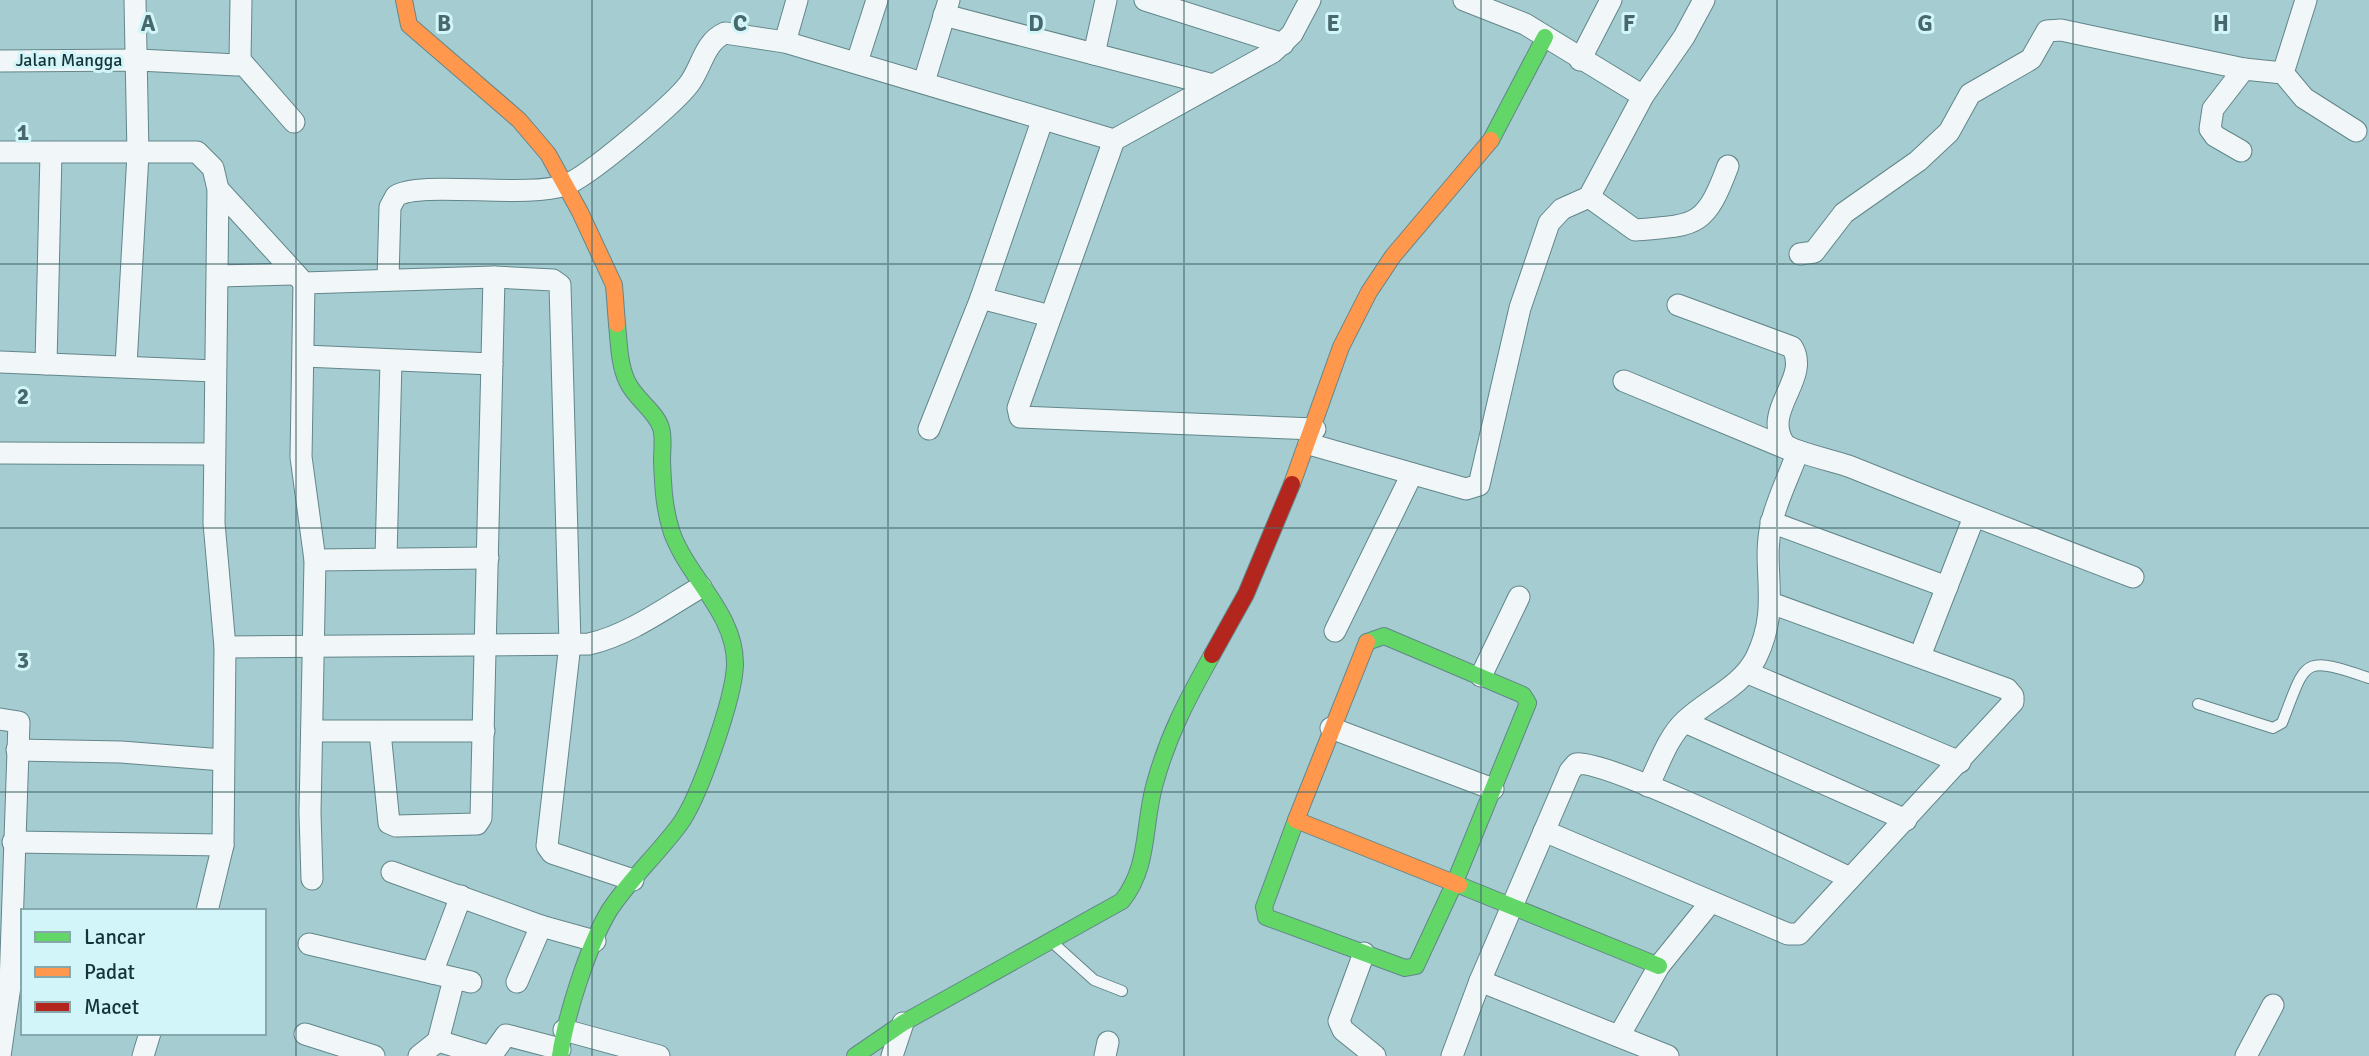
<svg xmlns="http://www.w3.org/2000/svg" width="2369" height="1056" viewBox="0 0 2369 1056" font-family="Signika,sans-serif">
<rect width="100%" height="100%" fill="#a4ccd1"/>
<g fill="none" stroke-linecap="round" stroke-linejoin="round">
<g stroke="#63868a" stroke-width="12">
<g id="lane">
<path d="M2198,704L2273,728L2282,723C2307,659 2301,655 2369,678"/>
<polyline points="1052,942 1094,980 1122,991"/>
</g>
</g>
<g stroke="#63868a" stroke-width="23">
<g id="street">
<polyline points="1145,0 1283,44"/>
<polyline points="1464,0 1525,24 1643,96"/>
<polyline points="944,15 1213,85"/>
<polyline points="785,42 797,0"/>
<polyline points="1094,54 1106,0"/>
<polyline points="240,60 294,122"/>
<polyline points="1580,60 1611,0"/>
<polyline points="0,61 139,60 237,65 240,60 241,0"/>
<polyline points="857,62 877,0"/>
<polyline points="2283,73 2306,0"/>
<polyline points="924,82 949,0"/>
<polyline points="1114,140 1018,408 1020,417 1315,429"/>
<polyline points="2241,151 2215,136 2210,129 2213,109 2244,69"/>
<polyline points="0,152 197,152 213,168 218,189 214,523 225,647 223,845 207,911"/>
<polyline points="218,189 304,283 494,277 553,280 560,285 570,644 547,846 552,853 633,880"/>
<path d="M1589,197L1635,230C1698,225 1705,227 1728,166"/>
<polyline points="1800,254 1814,252 1844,213 1918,161 1949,132 1970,94 2031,59 2047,31 2061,30 2244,69 2283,73 2304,98 2356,131"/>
<polyline points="219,276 293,274"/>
<path d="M388,279L390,207L396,196C420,180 527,199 565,185C587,178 675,103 689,84C702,67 704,42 725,33L785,42L1114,140L1273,52L1292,34L1310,0"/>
<polyline points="304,283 301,457 315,560 310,813 312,879"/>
<polyline points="981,298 1050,316"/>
<path d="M1678,305L1792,347C1811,378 1763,409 1783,442C1789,452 1836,461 1851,467C1945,505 2039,541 2133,577"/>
<polyline points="304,356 492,364"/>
<polyline points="0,362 215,371"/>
<polyline points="46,364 51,153"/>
<polyline points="126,365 138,154 135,0"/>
<polyline points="1624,381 1788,449"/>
<polyline points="929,429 981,298 1042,121"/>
<polyline points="1309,444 1466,489 1479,485 1520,308 1549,223 1562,209 1589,197 1643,96 1684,37 1704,0"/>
<polyline points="0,453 213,454"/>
<polyline points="1771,522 1947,587"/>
<polyline points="386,558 391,361"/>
<polyline points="315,560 488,558"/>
<polyline points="1335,631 1412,474"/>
<path d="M225,647L589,644C629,635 665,608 701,587"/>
<polyline points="1920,656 1974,517"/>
<polyline points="1748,673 1960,762"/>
<polyline points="1481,676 1519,597"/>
<polyline points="0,719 19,722 10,986 0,1056"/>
<polyline points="1685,722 1906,820"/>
<polyline points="1331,728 1493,789"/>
<polyline points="312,731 484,731"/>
<polyline points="380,732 389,823 396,826 477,824 481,818 494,277"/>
<polyline points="17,750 121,752 223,760"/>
<path d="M1648,786C1659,765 1667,738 1685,721C1708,699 1741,687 1756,658C1782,605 1760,568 1772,521C1778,497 1790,474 1798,451"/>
<polyline points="1544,831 1788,934 1799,934 2013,702 2013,696 2007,689 1771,603"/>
<polyline points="13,842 223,845"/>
<polyline points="392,872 541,926 595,941"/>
<polyline points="309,944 471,982"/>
<polyline points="1364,953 1339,1021 1343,1030 1375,1056"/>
<polyline points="432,973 461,896"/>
<polyline points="1480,981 1668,1056"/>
<polyline points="517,982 541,926"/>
<polyline points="564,1030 659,1056"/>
<polyline points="305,1034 374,1056"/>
<polyline points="1619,1036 1659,966 1710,903"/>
<polyline points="438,1041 454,979"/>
<polyline points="143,1056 150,1033"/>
<polyline points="419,1056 438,1041 488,1056"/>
<polyline points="491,1056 506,1035 560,1049"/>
<polyline points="892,1056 903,1023"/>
<polyline points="1105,1056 1108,1042"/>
<path d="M1452,1056L1480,981L1570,771L1576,764C1605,758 1809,859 1850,878"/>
<polyline points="2246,1056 2273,1005"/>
</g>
</g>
<g stroke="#63868a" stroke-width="18">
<g id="fast">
<polyline points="1491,140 1545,37"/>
<polyline points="1296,820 1264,907 1266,917 1405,968 1416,966 1455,882 1528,703 1523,695 1384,636 1367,642"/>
<polyline points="1459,885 1659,966"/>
<path d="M560,1056C566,1015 588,946 609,911C629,880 658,854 680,824C699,798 734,698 735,665C736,614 689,579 672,533C664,509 663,486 662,460C662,450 664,437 661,428C656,411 634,398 627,381C619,364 619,343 617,324"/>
<path d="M855,1056L903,1023L1122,901C1150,866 1143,824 1155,783C1169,733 1187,700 1212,655"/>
</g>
</g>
<g stroke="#63868a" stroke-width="18">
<g id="slow">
<polyline points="404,0 409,25 519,120 548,154 580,212 614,285 617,324"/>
<polyline points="1292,484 1341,347 1369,292 1393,256 1491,140"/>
<polyline points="1367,642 1296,820 1459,885"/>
</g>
</g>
<g stroke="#63868a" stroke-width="18">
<polyline id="jam" points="1212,655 1246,594 1292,484"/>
</g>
<use href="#lane" stroke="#f1f7f8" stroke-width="10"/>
<use href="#street" stroke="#f1f7f8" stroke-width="21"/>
<use href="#fast" stroke="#63d668" stroke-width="16"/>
<use href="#slow" stroke="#ff974d" stroke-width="16"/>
<use href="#jam" stroke="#b3261e" stroke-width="16"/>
</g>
<path fill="none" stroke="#47696e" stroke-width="2" stroke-opacity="0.55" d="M296,0V1056M592,0V1056M888,0V1056M1184,0V1056M1481,0V1056M1777,0V1056M2073,0V1056M0,264H2369M0,528H2369M0,792H2369"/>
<g text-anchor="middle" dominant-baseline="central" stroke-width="6" stroke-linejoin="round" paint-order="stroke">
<g font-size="18" fill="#153438" stroke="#d1f5f9">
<text x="69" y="60">Jalan Mangga</text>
</g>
</g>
<g font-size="23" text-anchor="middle" font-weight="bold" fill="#47696e" stroke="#d1f5f9" stroke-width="6" stroke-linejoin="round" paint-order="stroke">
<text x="148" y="31">A</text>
<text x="444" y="31">B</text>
<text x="740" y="31">C</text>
<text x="1036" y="31">D</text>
<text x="1333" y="31">E</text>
<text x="1629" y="31">F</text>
<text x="1925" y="31">G</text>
<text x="2221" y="31">H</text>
<text x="23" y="140">1</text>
<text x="23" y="404">2</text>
<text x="23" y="668">3</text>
</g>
<rect x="21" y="909" width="245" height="126" fill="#d1f5f9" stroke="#86a8ac" stroke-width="2"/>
<rect x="35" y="932" width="35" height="10" fill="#63d668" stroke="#86a8ac" stroke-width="2"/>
<text x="84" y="944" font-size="21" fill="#153438">Lancar</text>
<rect x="35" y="967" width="35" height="10" fill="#ff974d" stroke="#86a8ac" stroke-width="2"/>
<text x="84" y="979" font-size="21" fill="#153438">Padat</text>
<rect x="35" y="1002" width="35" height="10" fill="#b3261e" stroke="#86a8ac" stroke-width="2"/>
<text x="84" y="1014" font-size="21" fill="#153438">Macet</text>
</svg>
